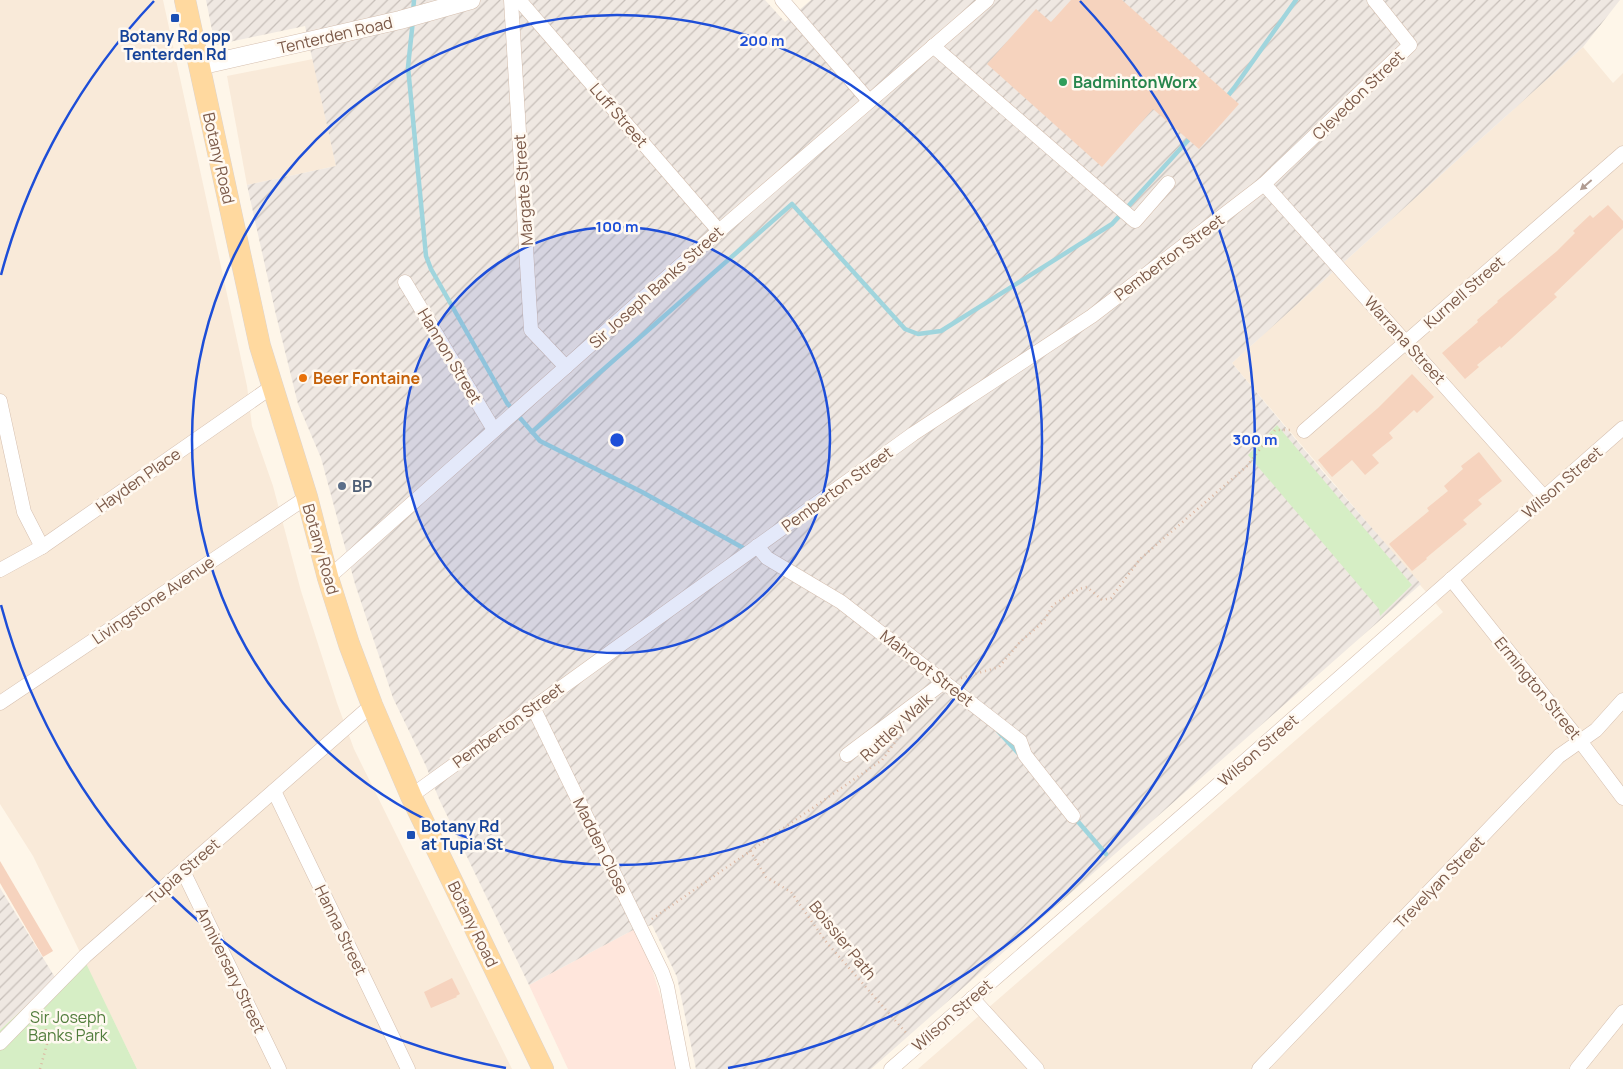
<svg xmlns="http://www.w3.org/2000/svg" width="1623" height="1069" viewBox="0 0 1623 1069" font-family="Manrope,sans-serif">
<defs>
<pattern id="industrial-furrows" width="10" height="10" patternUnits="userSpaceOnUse" patternTransform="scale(1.25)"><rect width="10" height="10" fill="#efe8e2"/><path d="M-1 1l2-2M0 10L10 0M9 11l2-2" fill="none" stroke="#c7bfb9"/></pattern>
</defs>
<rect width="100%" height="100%" fill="#fef6e9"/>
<g fill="#f9ead9">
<polygon points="0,0 163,0 247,386 252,426 273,486 301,591 337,703 354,749 512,1069 137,1069 33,856 0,804"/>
<polygon points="1583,47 1613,83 1623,73 1623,1069 918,1069 1443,612 1232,363"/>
<polygon points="313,59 336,166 247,185 227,76"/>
</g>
<polygon fill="#ffe6dc" points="635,929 649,959 669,1024 679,1069 568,1069 529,985"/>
<g fill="url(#industrial-furrows)">
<polygon points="206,0 765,0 785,22 811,0 1620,0 1583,47 1232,363 1323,472 1421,584 871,1069 696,1069 677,977 652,925 635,929 529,985 439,799 426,766 393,698 355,584 321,458 298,404 276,315 247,185 336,166 305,26 215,45"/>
<polygon points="0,888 56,979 0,1030"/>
</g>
<g fill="#d6eec5">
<polygon points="1277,425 1412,585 1380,616 1379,609 1248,455"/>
<polygon points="81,953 137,1069 0,1069 0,1030 56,979"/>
</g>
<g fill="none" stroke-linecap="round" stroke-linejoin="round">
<g stroke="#a0d5dd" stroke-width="4.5">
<polyline points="413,12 414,0"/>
<polyline points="413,20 408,67 426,256 431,269 507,403 540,441 642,492 747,550"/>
<polyline points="1226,98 1234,88 1296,0"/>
<polyline points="532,432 792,204 905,329 918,334 941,331 1112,224 1192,136"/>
<polyline points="998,731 1020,755"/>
<polyline points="1074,817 1106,854"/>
</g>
</g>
<g fill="#f6d3be">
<polygon points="1071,0 1122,0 1239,104 1199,149 1153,109 1102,167 987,64 1036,9 1051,22"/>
<polygon points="1608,205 1623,221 1623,228 1554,294 1557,297 1501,348 1500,346 1477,365 1479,367 1465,379 1442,353 1478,322 1477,320 1498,302 1497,301 1557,251 1575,233 1573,231 1590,215 1593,218"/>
<polygon points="1412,374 1434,397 1417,413 1414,410 1389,433 1393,438 1372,455 1379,463 1365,475 1352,460 1332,477 1318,460 1378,408"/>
<polygon points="1479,452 1502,481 1478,500 1482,504 1463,520 1467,524 1426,558 1427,559 1412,571 1389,544 1429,511 1427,508 1448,491 1444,486 1463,469 1461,466"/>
<polygon points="0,861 53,951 43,957 0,883"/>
<polygon points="452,978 460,994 456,996 457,997 431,1008 424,992"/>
</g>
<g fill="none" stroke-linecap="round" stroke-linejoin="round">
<g stroke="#d5bfaf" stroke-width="15">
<g id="minor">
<polyline points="511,0 531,330 566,367"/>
<polyline points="519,0 719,231"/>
<polyline points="782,0 869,101"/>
<polyline points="933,46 1135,221 1168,183"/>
<polyline points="1264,184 1544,497"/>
<polyline points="405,282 494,430"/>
<polyline points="0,401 24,512 42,547"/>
<polyline points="1304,431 1623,153"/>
<polyline points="757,546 767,558 841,602 1020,741 1025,755 1073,816"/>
<polyline points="0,570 42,547 273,386"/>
<polyline points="328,578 719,231 987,0"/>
<polyline points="1451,579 1580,741 1623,798"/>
<polyline points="0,703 307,497"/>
<polyline points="533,707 662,972 667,986 683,1069"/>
<polyline points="847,755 944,682"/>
<polyline points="274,791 408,1069"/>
<polyline points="411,796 913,434 1092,316 1264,184 1410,45 1374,0"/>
<polyline points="183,871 279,1069"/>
<polyline points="972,998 1037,1069"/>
<polyline points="0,1043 85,956 372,705"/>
<polyline points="891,1069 1213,789 1623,428"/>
<polyline points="1259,1069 1559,756 1596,730 1623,700"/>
<polyline points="1577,1069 1623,1012"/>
</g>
</g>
<g stroke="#d5bfaf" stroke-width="19">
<polyline id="tertiary" points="199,66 400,20 471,0"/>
</g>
<g stroke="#ddd4d0" stroke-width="22">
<polyline id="primary" points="185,0 260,346 307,497 328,578 349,644 372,705 411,796 543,1069"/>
</g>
<g stroke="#dcb6a0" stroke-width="2.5" stroke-dasharray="1 4" stroke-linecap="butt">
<polyline points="961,678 999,667 1020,642 1044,621 1053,605 1079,589 1087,587 1102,600 1111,598 1140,559 1247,466 1275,430 1291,430"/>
<polyline points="750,851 766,877 791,892 827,943 908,1035"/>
<polyline points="652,919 882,760 904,730"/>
<polyline points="40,1069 47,1044 45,1017"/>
</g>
<use href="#minor" stroke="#fff" stroke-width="14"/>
<use href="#tertiary" stroke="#fff" stroke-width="18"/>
<use href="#primary" stroke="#ffd99f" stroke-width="21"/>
</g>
<defs><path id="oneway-solid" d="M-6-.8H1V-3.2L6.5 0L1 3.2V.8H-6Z" transform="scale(1.25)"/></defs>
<use fill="#b09c92" href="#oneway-solid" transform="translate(1586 185) rotate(139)"/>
<circle cx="617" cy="440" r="213" fill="#1d4ed8" fill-opacity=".12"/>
<g fill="none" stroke="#1d4ed8" stroke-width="2.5">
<circle cx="617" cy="440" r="213"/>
<circle cx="617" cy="440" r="425"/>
<path d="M506 1068A638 638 0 0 1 1 605M1 275A638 638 0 0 1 154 1M1080 1A638 638 0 0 1 728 1068"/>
</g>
<g fill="#1a4fb4" stroke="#fff9f1" stroke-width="2">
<rect x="170" y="13" width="10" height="10" rx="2.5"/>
<rect x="406" y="830" width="10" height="10" rx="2.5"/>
</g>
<circle fill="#2e9e5b" stroke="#fff9f1" stroke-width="2" cx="1063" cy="82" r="5"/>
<circle fill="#e8710a" stroke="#fff9f1" stroke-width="2" cx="303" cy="378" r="5"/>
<circle fill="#5c6f8a" stroke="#fff9f1" stroke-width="2" cx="342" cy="486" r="5"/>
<g text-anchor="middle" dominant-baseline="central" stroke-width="5" stroke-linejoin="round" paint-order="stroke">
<g font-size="16" fill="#7c5a49" stroke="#fff9f1">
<text transform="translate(335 35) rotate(-13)">Tenterden Road</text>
<text transform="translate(1358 95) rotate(-44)">Clevedon Street</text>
<text transform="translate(619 115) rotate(49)">Luff Street</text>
<text transform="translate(219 158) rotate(77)">Botany Road</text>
<text transform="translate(523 190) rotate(-94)">Margate Street</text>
<text transform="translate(1169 257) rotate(-37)">Pemberton Street</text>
<text transform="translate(656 287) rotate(-42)">Sir Joseph Banks Street</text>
<text transform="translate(1464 292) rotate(-41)">Kurnell Street</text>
<text transform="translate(1405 340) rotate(48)">Warrana Street</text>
<text transform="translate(450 356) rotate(59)">Hannon Street</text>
<text transform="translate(138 480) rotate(-35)">Hayden Place</text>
<text transform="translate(1562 482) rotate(-41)">Wilson Street</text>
<text transform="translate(837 489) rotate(-36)">Pemberton Street</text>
<text transform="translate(321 549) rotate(74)">Botany Road</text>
<text transform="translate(153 600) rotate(-34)">Livingstone Avenue</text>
<text transform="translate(927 668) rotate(38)">Mahroot Street</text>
<text transform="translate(1538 688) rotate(51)">Ermington Street</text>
<text transform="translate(508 725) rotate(-36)">Pemberton Street</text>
<text transform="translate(896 727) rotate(-43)">Ruttley Walk</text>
<text transform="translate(1258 750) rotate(-41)">Wilson Street</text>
<text transform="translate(601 846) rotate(64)">Madden Close</text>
<text transform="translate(183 871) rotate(-41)">Tupia Street</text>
<text transform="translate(1439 882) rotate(-46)">Trevelyan Street</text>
<text transform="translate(473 924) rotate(64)">Botany Road</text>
<text transform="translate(341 930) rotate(64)">Hanna Street</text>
<text transform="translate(843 940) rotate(51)">Boissier Path</text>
<text transform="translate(231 970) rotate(64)">Anniversary Street</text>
<text transform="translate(952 1015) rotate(-41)">Wilson Street</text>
</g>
<g font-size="16" font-weight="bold" fill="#164399" stroke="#fff9f1">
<text x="175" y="36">Botany Rd opp<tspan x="175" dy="18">Tenterden Rd</tspan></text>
<text x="421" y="826" text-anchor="start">Botany Rd<tspan x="421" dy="18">at Tupia St</tspan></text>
</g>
<g font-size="16" font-weight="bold" fill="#27864d" stroke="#fff9f1" text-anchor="start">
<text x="1073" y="82">BadmintonWorx</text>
</g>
<g font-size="16" font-weight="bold" fill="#c56008" stroke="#fff9f1" text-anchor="start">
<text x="313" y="378">Beer Fontaine</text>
</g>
<g font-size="16" font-weight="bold" fill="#4e5e75" stroke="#fff9f1" text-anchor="start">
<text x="352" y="486">BP</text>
</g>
<g font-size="16" fill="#517d3c" stroke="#fff9f1">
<text x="68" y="1017">Sir Joseph<tspan x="68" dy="18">Banks Park</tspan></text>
</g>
</g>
<circle cx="617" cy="440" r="8" fill="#1d4ed8" stroke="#fff9f1" stroke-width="2.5"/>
<g font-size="15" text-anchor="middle" font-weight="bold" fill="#1d4ed8" stroke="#fff9f1" stroke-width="5" stroke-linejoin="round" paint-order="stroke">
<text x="762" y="46">200 m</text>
<text x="617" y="232">100 m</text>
<text x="1255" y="445">300 m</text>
</g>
</svg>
